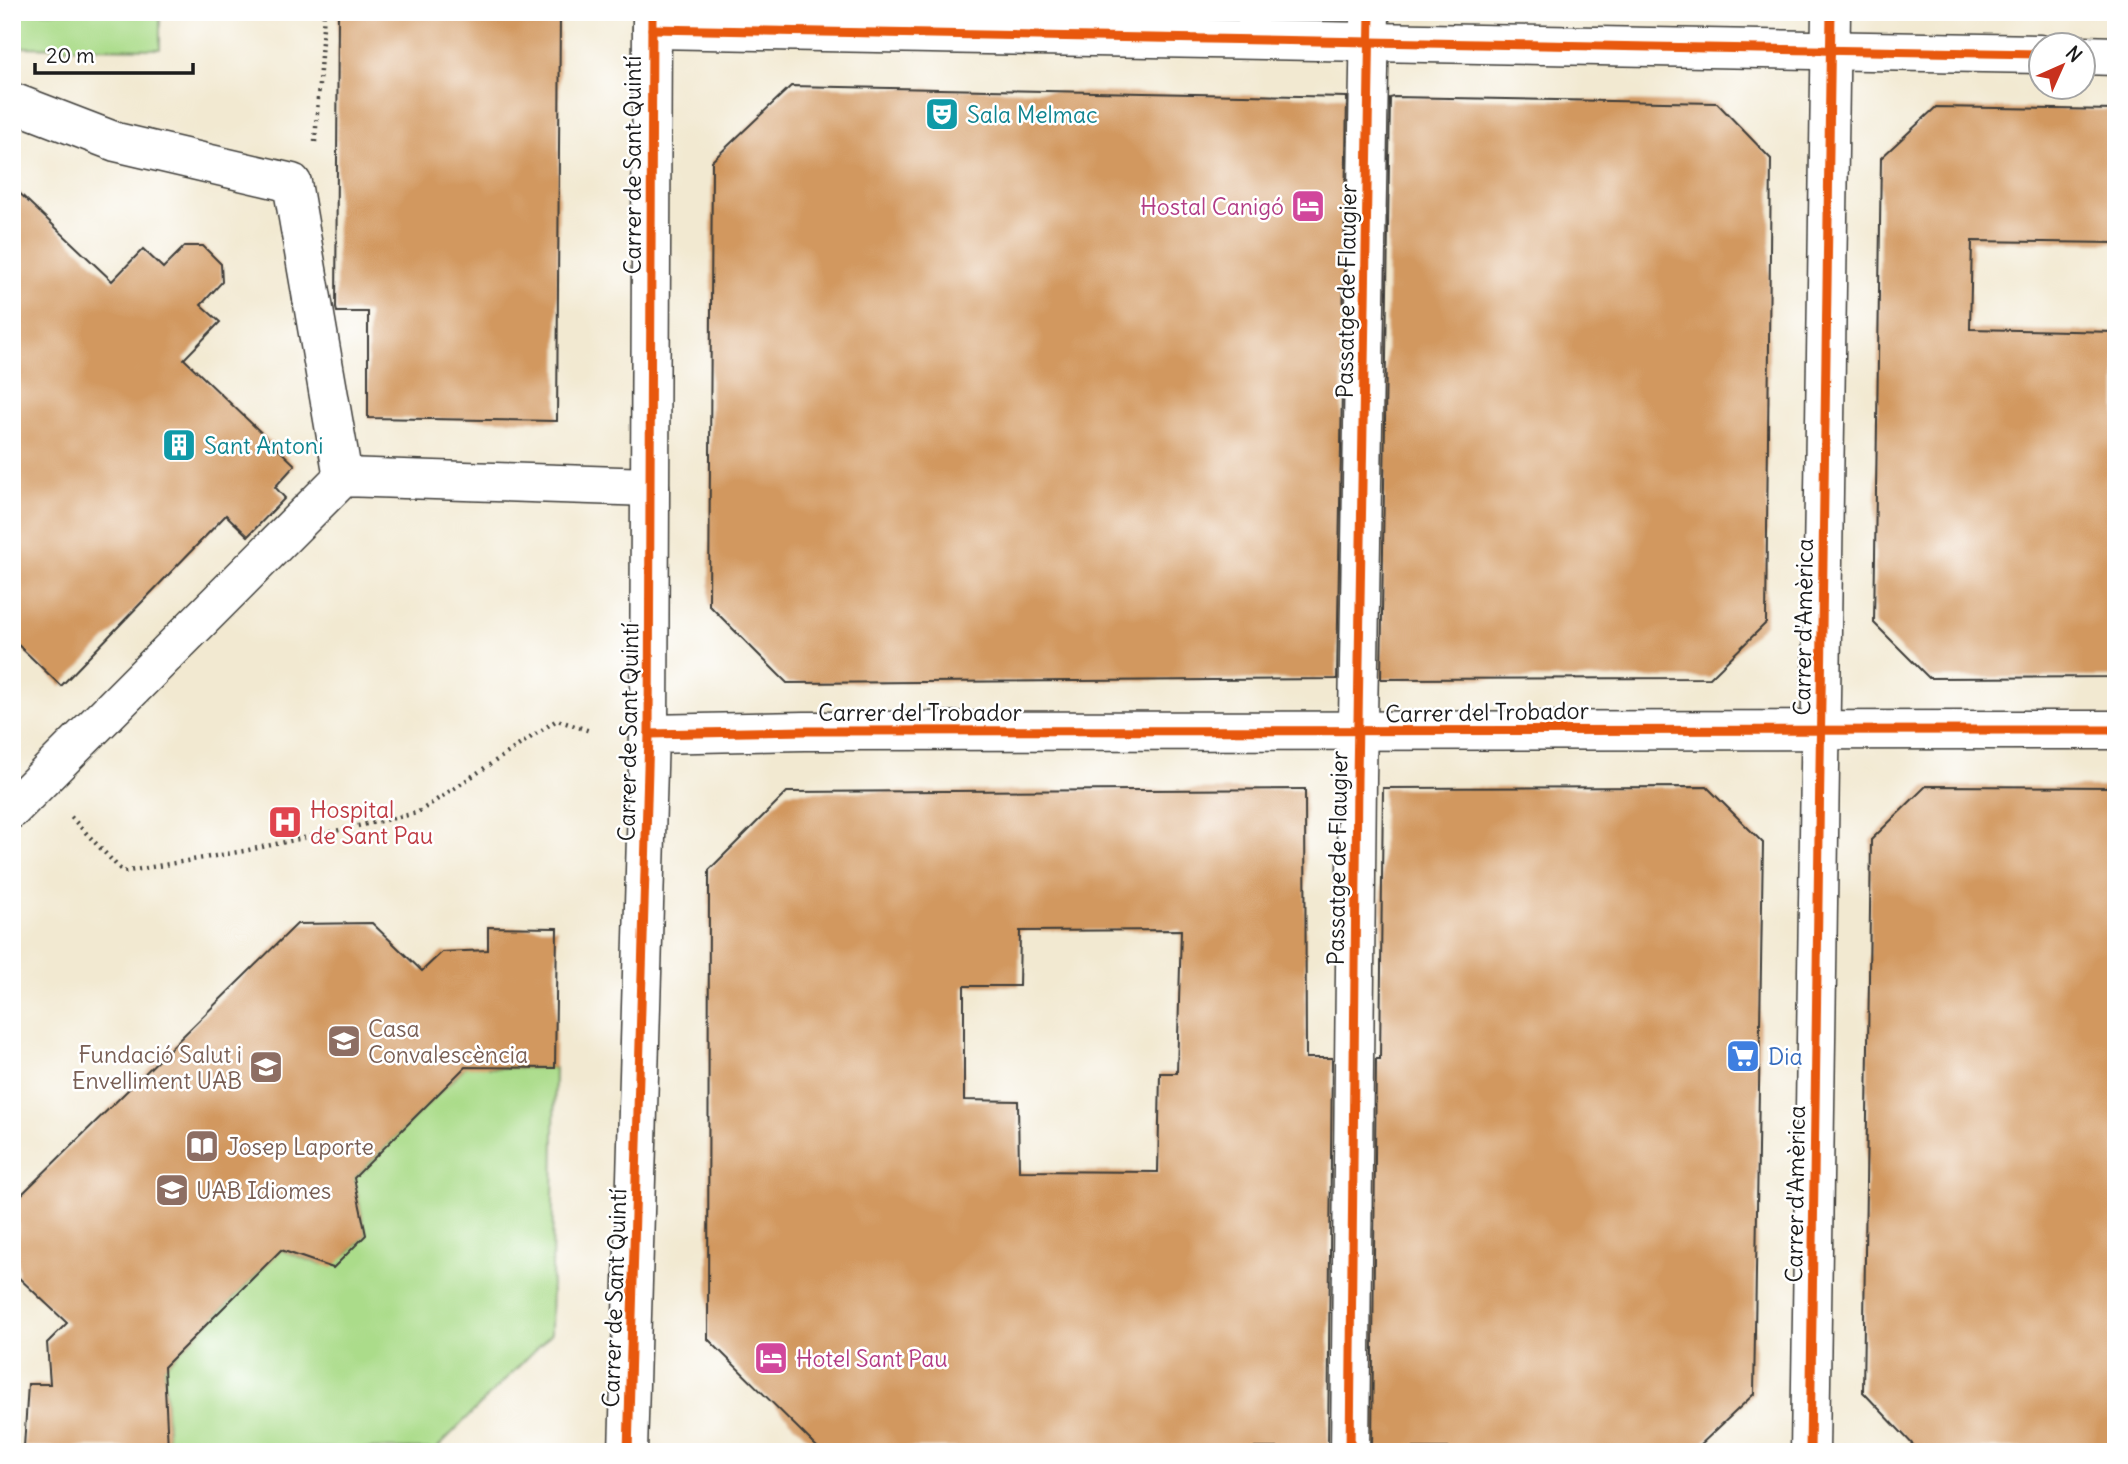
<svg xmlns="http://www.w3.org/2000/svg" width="2128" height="1464" viewBox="0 0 2128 1464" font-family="Delius,sans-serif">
<rect width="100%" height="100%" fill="#fff"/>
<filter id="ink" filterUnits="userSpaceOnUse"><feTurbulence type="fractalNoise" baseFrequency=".0143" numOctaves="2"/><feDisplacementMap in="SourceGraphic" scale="14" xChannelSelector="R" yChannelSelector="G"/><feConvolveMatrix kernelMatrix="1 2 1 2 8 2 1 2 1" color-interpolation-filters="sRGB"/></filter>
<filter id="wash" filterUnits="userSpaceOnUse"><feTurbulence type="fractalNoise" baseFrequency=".00686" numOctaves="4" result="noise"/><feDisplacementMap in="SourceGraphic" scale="28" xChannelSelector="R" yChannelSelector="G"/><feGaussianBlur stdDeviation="1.57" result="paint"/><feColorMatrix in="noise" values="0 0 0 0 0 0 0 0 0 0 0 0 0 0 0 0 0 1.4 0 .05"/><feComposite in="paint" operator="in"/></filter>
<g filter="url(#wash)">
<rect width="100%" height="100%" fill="#f2e9d1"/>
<g fill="#abdc8a" stroke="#647c53" stroke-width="2">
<polygon points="12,12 160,12 160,49 12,47"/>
<path d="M469,1063L489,1064V1068H555L551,1334L436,1449L168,1448L164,1367L281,1250C332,1268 326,1275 366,1235L354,1178Z"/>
</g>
<g id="blocks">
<g fill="#d2985f" fill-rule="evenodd">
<polygon points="338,12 560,12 557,421 368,418 368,312 337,312 336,308"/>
<polygon points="791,86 1347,97 1337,679 787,683 709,605 712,161"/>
<polygon points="1394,97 1717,103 1771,159 1766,623 1710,678 1381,679 1390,98"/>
<polygon points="1936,107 2116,110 2116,243 1972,241 1970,329 2116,332 2116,677 1929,678 1874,623 1881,158"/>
<polygon points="12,186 112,281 143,249 163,268 185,246 203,246 221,264 222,282 201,305 220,322 184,359 295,465 275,487 285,498 248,536 226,515 61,686 12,639"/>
<polygon points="1926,786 2116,787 2116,1448 1917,1449 1863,1392 1871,840"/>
<polygon points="1707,787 1763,843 1754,1394 1697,1448 1372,1448 1376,1059 1380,1059 1383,788"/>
<path d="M1305,789L1306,1058H1332L1328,1448H818L708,1339L709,870L787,792ZM1181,930L1177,1073H1160L1158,1172L1019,1171L1018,1101L964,1100V986H1019L1020,931Z"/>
<polygon points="372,923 422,971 442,952 488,950 488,927 557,928 555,1068 465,1067 354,1178 366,1235 333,1268 281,1250 164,1367 168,1448 24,1447 28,1384 50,1384 47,1343 67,1323 18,1277 17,1199 297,924"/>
</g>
</g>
</g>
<g filter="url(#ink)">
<use href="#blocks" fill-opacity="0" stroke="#3c3b37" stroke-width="2"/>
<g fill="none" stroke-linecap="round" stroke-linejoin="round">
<g stroke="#3c3b37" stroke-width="41">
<g id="minor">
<polyline points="652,29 2040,54"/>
<polyline points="2082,55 2116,56"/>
<polyline points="12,102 116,142 292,183 343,477"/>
<polyline points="649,734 804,731 2116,730"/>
<polyline points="12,809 343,477 650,487"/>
<polyline points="628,1452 649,734 652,12"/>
<polyline points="1350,1452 1357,779 1370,12"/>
<polyline points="1810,1452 1831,12"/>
</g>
</g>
<g stroke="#3c3b37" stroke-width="4.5" stroke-dasharray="2 5" stroke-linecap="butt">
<polyline points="315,142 324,12"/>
<polyline points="71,817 123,872 244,851 417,813 557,720 590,731"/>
<polyline points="12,863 20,855"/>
</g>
<use href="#minor" stroke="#fff" stroke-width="38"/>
<g stroke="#fff" stroke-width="13">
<g id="cycleway">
<polyline points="652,29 2040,54"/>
<polyline points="649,734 804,731 2116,730"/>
<polyline points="628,1452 649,734 652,12"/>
<polyline points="1350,1452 1357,779 1370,12"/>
<polyline points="1810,1452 1831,12"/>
</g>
</g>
<use href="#cycleway" stroke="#e8590c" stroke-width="9"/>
</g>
</g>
<defs>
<g id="theatre-square" transform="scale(1.75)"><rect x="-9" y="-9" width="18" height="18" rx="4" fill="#0f9aa8" stroke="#fff"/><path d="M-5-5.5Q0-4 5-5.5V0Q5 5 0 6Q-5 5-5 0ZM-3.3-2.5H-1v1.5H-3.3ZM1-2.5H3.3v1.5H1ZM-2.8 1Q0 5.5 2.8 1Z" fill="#fff"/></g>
<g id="hotel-square" transform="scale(1.75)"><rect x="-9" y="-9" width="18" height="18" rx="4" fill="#d1479c" stroke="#fff"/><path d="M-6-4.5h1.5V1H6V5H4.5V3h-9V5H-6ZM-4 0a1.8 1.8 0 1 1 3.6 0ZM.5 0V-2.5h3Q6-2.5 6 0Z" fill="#fff"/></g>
<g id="building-square" transform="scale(1.75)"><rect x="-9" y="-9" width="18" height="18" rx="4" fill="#0f9aa8" stroke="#fff"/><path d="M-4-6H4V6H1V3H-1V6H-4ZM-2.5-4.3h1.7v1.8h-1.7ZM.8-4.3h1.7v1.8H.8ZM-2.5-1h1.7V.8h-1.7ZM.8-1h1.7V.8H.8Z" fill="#fff"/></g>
<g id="hospital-square" transform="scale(1.75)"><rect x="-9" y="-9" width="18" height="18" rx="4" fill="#e0444e" stroke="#fff"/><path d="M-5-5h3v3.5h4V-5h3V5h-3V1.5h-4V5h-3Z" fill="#fff"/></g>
<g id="university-square" transform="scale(1.75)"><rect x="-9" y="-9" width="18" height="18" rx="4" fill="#8d6e63" stroke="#fff"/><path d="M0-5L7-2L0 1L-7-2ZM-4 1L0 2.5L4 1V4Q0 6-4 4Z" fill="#fff"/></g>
<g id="supermarket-square" transform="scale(1.75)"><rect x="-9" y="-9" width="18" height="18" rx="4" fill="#3f7fe0" stroke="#fff"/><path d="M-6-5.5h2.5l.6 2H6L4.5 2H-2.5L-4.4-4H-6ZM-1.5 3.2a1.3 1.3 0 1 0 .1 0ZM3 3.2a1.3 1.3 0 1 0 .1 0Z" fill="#fff"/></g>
<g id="library-square" transform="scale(1.75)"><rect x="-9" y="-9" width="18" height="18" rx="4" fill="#8d6e63" stroke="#fff"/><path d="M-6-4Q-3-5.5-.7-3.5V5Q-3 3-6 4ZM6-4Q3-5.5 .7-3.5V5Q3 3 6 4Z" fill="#fff"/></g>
</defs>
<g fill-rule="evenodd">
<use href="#theatre-square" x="942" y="114"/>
<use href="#hotel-square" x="1308" y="206"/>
<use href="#building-square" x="179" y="445"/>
<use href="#hospital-square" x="285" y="822"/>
<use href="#university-square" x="344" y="1041"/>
<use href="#supermarket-square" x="1743" y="1056"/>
<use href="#university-square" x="266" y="1067"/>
<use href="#library-square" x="202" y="1146"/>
<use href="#university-square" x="172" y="1190"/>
<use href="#hotel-square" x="771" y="1358"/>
</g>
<g text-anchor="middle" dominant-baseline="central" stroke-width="5" stroke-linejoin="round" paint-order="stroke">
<g font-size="23" fill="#0d838f" stroke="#fff" text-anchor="start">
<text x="967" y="114">Sala Melmac</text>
<text x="204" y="445">Sant Antoni</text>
</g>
<g font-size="23" fill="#1c1c1c" stroke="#fff">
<text transform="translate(632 165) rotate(-90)">Carrer de Sant Quintí</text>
<text transform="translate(1346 291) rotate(-89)">Passatge de Flaugier</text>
<text transform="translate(1803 627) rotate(-89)">Carrer d'Amèrica</text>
<text x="920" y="712">Carrer del Trobador</text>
<text transform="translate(1487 712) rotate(-1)">Carrer del Trobador</text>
<text transform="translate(628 732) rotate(-89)">Carrer de Sant Quintí</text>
<text transform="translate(1337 858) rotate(-89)">Passatge de Flaugier</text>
<text transform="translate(1795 1194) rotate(-89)">Carrer d'Amèrica</text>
<text transform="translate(614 1298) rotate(-88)">Carrer de Sant Quintí</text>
</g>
<g font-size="23" fill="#b23c85" stroke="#fff" text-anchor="end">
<text x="1284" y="206">Hostal Canigó</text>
<text x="796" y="1358" text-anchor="start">Hotel Sant Pau</text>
</g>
<g font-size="23" fill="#be3a42" stroke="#fff" text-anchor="start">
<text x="310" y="809">Hospital<tspan x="310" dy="26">de Sant Pau</tspan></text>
</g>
<g font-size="23" fill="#785e54" stroke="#fff" text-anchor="start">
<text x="368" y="1028">Casa<tspan x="368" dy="26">Convalescència</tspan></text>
<text x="242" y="1054" text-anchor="end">Fundació Salut i<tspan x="242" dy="26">Envelliment UAB</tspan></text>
<text x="227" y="1146">Josep Laporte</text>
<text x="196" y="1190">UAB Idiomes</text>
</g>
<g font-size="23" fill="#366cbe" stroke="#fff" text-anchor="start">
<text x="1768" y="1056">Dia</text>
</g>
</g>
<rect width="2128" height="1464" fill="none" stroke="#fff" stroke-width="42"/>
<g transform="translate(2062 66) rotate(45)"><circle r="33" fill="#ffffff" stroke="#a4a4a4" stroke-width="2"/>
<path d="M0-5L12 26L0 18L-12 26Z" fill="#c8321e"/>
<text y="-10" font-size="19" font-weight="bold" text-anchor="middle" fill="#1c1c1c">N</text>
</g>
<path d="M35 63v10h158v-10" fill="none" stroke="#1c1c1c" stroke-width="3.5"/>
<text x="46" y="63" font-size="21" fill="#1c1c1c" stroke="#ffffff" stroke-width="5" paint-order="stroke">20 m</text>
</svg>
